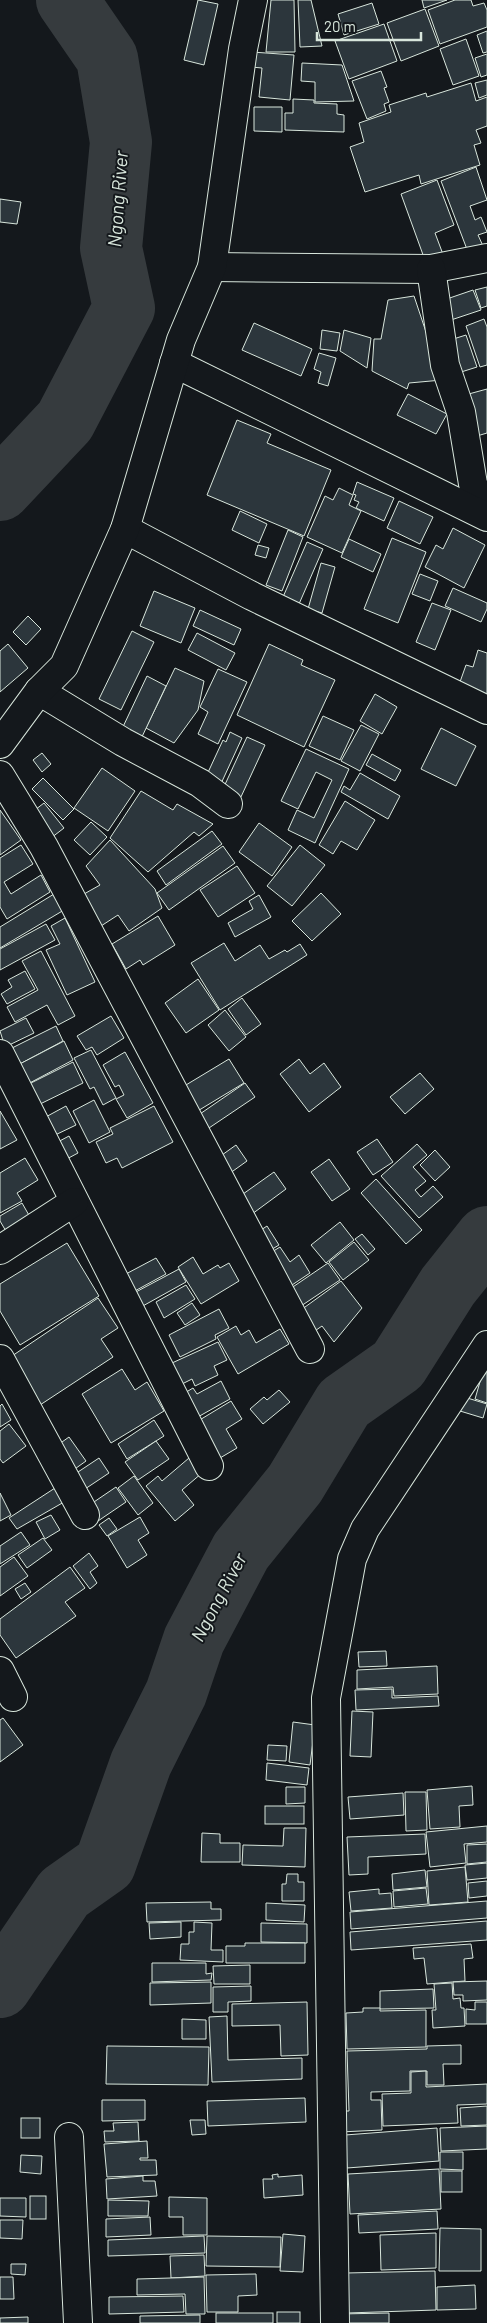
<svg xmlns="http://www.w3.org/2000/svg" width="487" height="2323" viewBox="0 0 487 2323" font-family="Barlow,sans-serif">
<rect width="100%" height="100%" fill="#14181c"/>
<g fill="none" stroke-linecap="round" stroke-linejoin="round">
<g stroke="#363b3e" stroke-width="62">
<polyline points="0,490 65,421 124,308 111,248 121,142 107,58 67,0"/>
<polyline points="0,1987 64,1893 105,1864 141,1763 176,1693 194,1640 241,1551 295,1484 344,1403 398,1365 448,1286 487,1237"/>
</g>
</g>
<g fill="#2c363c" stroke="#d8e6dc">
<polygon points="198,0 218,4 204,65 184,60"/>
<polygon points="271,0 294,0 295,52 266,52"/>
<polygon points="298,0 311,0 322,46 300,47"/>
<polygon points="422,0 447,0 424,8"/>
<polygon points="455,0 471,0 473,6 484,3 487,10 487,27 440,44 428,10"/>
<polygon points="372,3 379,24 344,35 338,14"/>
<polygon points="425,9 439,46 401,61 387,23"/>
<polygon points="384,24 397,61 349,79 335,41"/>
<polygon points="487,31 487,52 483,53 477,35"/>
<polygon points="466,39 479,76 453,85 440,49"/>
<polygon points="252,52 294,55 290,100 259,97 262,68 251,67"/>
<polygon points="487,54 487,75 481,77 475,58"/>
<polygon points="302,63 342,65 354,101 315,102 315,82 301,81"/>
<polygon points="381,71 387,87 384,88 389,102 384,104 386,111 367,119 352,81"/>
<polygon points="487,80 487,95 479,98 475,83"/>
<polygon points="471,83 476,101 487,97 487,126 476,130 481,143 474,145 480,165 421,184 419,175 365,192 350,147 364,142 359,123 391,112 389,105 426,93 427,97"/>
<polygon points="293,99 314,100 314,103 337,104 337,114 344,115 344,132 285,130 285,113 293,113"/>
<polygon points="254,107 282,107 282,132 254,131"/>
<polygon points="476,167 487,200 470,206 475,220 481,217 487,232 478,235 483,246 468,252 441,181"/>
<polygon points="437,180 454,225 435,233 444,257 426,263 401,194"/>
<polygon points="0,199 21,202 17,224 0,222"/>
<polygon points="487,287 487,306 481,308 475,290"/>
<polygon points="473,290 481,310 445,322 438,302"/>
<polygon points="414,296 442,380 409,383 407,389 372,371 374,339 381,339 388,300"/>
<polygon points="484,319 487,327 487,365 480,367 466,326"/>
<polygon points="254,323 312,349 301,376 242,350"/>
<polygon points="322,330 340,333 337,351 320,349"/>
<polygon points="344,330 371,338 367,368 340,351"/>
<polygon points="466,335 477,367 458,373 447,341"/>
<polygon points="319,353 336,358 328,386 318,383 321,372 314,369"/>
<polygon points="487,389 487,433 477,436 465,395"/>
<polygon points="408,394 447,414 436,434 397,415"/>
<polygon points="237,420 271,434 267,443 331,470 304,536 207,495"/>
<polygon points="357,482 394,498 384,521 356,508 359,502 354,500 356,495 353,494"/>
<polygon points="339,488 353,495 349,505 361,511 342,553 307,537 325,496 333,500"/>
<polygon points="399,501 433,517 420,544 387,528"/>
<polygon points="240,511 267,524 259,543 232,530"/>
<polygon points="453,528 485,545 464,588 425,567 436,545 443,549"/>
<polygon points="288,530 303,537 282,591 266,585"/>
<polygon points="392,538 426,552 398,623 364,609"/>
<polygon points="349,539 381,554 373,572 341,557"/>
<polygon points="307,542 323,549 299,604 283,597"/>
<polygon points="258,545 269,548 266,558 255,555"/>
<polygon points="321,563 335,567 322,613 308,609"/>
<polygon points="420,574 438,581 430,601 412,594"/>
<polygon points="453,588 487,603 487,609 481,622 445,606"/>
<polygon points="154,591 195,608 181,643 140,626"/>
<polygon points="432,603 451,610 435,650 416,642"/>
<polygon points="200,610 241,629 234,645 193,626"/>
<polygon points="28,616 41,629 26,645 13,632"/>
<polygon points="132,631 154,642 121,710 99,699"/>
<polygon points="197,633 235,653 226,670 188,650"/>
<polygon points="8,644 28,668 0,692 0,651"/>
<polygon points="269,644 303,660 301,665 335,680 304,747 237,715"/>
<polygon points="478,650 487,653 487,707 455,696 466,665 473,667"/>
<polygon points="175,668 204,681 198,710 174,743 146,728"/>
<polygon points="218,669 247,682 218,744 198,734 208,712 200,707"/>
<polygon points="147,676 166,686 140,741 121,731"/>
<polygon points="375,694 397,707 382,734 360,721"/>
<polygon points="323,716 354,730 340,760 309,746"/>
<polygon points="361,725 379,734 360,771 341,761"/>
<polygon points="441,728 476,746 456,786 421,769"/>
<polygon points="230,732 242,738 219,788 204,781 223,740 226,742"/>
<polygon points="247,737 265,745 240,799 222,791"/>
<polygon points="306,749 349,769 315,843 288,830 297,810 314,818 332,780 316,772 298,809 281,801"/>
<polygon points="42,753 51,764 42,772 33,760"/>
<polygon points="372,754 401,770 395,781 366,765"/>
<polygon points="102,768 135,791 108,831 74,808"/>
<polygon points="360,773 400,796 388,819 341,792 344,786 350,790"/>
<polygon points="43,778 74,809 63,820 32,789"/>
<polygon points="141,791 173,810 177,804 213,824 199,836 194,832 148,872 110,838"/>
<polygon points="345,801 375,820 357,850 341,841 333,854 319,845"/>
<polygon points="44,803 64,828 51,838 31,813"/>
<polygon points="0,810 21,840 0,855"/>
<polygon points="91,822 107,837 90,855 74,840"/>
<polygon points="259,823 292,847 272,876 239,852"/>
<polygon points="212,831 222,844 166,885 157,871"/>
<polygon points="110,840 155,889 162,908 129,931 118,915 101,926 84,894 100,885 86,866"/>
<polygon points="21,845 33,864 4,882 11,894 41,875 50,892 7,919 0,907 0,858"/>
<polygon points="300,845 325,865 292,906 267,886"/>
<polygon points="223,846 235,863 169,910 157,893"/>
<polygon points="237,866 255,893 218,917 200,890"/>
<polygon points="321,893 341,914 312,941 292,921"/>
<polygon points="54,894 64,910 0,948 0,927"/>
<polygon points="259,895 271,917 235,937 228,923 253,909 249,901"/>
<polygon points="158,916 175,945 143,965 140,960 126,969 112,944"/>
<polygon points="65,918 95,982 67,995 46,950 60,944 51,926"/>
<polygon points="46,924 55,940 0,970 0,949"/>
<polygon points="224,943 235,961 260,945 269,959 285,950 287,952 300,944 307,955 220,1010 191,963"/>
<polygon points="41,951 75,1016 58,1025 47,1005 15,1022 7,1007 38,990 22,961"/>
<polygon points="25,971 35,989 7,1004 1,994 12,987 8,980"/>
<polygon points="198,979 219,1010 186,1033 165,1003"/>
<polygon points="242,998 261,1024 246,1035 228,1009"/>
<polygon points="225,1010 246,1037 229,1051 208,1025"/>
<polygon points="111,1016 124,1038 97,1055 92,1047 86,1050 77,1036"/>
<polygon points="26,1018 34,1033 5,1047 0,1031"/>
<polygon points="56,1026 63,1041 16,1066 8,1050"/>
<polygon points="64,1041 73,1060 24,1086 14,1067"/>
<polygon points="91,1050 116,1098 103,1105 94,1087 90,1089 74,1058"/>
<polygon points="125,1052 153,1103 127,1118 116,1099 124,1095 119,1085 115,1087 103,1065"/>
<polygon points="229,1059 244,1083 191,1115 176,1091"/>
<polygon points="299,1059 310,1074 324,1063 341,1087 309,1112 280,1074"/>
<polygon points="73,1062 83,1083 34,1107 23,1087"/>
<polygon points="420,1073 434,1089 405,1114 390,1097"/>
<polygon points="245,1083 255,1097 206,1130 197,1116"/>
<polygon points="94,1100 110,1132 89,1143 73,1111"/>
<polygon points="66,1106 76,1125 51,1137 42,1119"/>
<polygon points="154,1106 173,1142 122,1168 117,1158 106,1163 96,1142 113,1134 110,1128"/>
<polygon points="0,1111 17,1140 0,1149"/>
<polygon points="69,1136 78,1153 63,1161 54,1144"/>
<polygon points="377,1139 393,1162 373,1175 357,1152"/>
<polygon points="417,1144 427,1155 413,1167 426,1181 415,1190 421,1197 433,1186 443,1197 419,1218 381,1176"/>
<polygon points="236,1145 247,1161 226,1176 215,1160"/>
<polygon points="435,1150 450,1167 435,1181 420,1165"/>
<polygon points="25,1158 38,1180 17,1193 22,1201 0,1213 0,1173"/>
<polygon points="329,1159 350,1189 332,1201 311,1172"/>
<polygon points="274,1172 286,1189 248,1217 236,1199"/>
<polygon points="376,1179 422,1230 406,1244 361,1193"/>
<polygon points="22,1203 34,1224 10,1238 0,1221 0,1216"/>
<polygon points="340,1222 354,1240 326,1263 311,1245"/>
<polygon points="267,1226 279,1245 264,1254 252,1236"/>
<polygon points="362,1234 375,1249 368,1255 355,1239"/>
<polygon points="354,1242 369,1260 343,1280 329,1262"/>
<polygon points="67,1243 99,1296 20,1345 0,1311 0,1284"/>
<polygon points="280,1247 290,1262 299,1255 310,1273 283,1291 262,1258"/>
<polygon points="193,1257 203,1274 218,1265 220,1268 229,1263 239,1281 201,1304 178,1267"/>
<polygon points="156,1258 166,1274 133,1292 124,1275"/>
<polygon points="328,1263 340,1280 295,1310 284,1293"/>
<polygon points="179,1269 186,1282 141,1307 134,1293"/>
<polygon points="341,1281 362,1308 334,1342 322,1326 309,1335 294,1315"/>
<polygon points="186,1285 195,1299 164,1318 156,1302"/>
<polygon points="98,1298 118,1328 101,1339 113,1357 40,1405 9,1358"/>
<polygon points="192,1303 200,1315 185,1325 177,1313"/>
<polygon points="219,1309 229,1328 215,1335 216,1339 180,1357 169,1335"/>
<polygon points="236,1326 241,1335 249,1330 256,1343 280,1329 289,1344 238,1374 217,1337"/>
<polygon points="218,1342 227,1360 214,1366 218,1375 195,1386 192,1379 182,1384 172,1363"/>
<polygon points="484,1368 487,1369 487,1403 475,1399"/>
<polygon points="122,1369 135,1390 147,1382 164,1411 111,1443 82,1394"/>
<polygon points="221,1381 230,1399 196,1418 183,1394 193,1388 197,1394"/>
<polygon points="279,1390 290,1402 263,1424 250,1409 264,1397 267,1400"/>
<polygon points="464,1397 487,1404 483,1418 460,1411"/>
<polygon points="231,1401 242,1419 226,1429 237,1448 220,1458 198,1421"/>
<polygon points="2,1404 11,1420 0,1427 0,1406"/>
<polygon points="154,1420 164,1436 127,1459 118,1444"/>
<polygon points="9,1424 26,1446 3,1463 0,1459 0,1431"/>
<polygon points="69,1437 86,1461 72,1471 55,1447"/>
<polygon points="156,1441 169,1459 138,1480 125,1462"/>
<polygon points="99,1458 109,1473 82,1491 72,1476"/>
<polygon points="189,1458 202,1473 182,1490 194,1505 175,1521 146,1486 158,1476 162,1481"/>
<polygon points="134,1476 153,1503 138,1515 118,1488"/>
<polygon points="116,1487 126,1502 98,1521 88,1506"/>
<polygon points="55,1488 64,1502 17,1529 9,1518"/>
<polygon points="0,1493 11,1515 0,1521"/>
<polygon points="51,1515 60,1530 45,1539 36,1522"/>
<polygon points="140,1517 149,1533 138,1540 147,1555 127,1568 108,1536"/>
<polygon points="109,1518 117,1529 107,1536 99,1525"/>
<polygon points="21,1532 30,1545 0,1564 0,1546"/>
<polygon points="43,1538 52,1550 27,1568 18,1555"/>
<polygon points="89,1553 98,1566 90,1572 97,1583 90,1589 73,1566"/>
<polygon points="14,1557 28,1576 0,1596 0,1567"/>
<polygon points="70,1567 85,1588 65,1602 76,1616 16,1658 0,1635 0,1619"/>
<polygon points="25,1583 31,1592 21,1599 15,1589"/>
<polygon points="386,1651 387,1666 359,1667 358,1652"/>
<polygon points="437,1666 438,1694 394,1696 393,1687 357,1689 357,1670"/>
<polygon points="392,1689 392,1698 438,1696 439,1706 356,1710 355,1690"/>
<polygon points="352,1711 373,1712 371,1757 350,1756"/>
<polygon points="3,1718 23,1745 0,1762 0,1720"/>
<polygon points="293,1722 315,1725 310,1765 289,1762"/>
<polygon points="268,1745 287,1746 286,1761 267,1760"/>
<polygon points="267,1763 309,1768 307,1785 266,1780"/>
<polygon points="472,1786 473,1805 459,1806 460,1827 430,1829 427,1790"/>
<polygon points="286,1787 305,1787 305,1803 286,1804"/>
<polygon points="405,1792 426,1792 427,1830 406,1831"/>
<polygon points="403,1793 404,1815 350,1819 348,1797"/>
<rect x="265" y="1806" width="39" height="18"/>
<polygon points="487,1826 487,1842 464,1844 466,1863 430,1867 426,1832"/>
<polygon points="284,1828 306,1828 305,1867 242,1865 243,1845 283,1846"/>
<polygon points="202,1833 220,1834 220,1843 240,1843 240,1862 201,1862"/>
<polygon points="425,1834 426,1854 368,1857 368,1874 349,1875 347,1837"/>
<polygon points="487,1844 487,1862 467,1864 467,1845"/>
<polygon points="487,1863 487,1878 467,1880 465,1865"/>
<polygon points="465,1867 468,1902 429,1905 427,1871"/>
<polygon points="425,1870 427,1887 393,1890 392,1874"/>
<polygon points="287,1874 298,1874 298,1882 304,1882 304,1901 282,1901 282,1884 286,1884"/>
<polygon points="487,1881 487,1896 469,1898 468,1883"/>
<polygon points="426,1888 428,1904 394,1907 393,1891"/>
<polygon points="379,1889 379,1894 391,1893 392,1908 351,1911 349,1892"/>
<polygon points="487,1901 487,1918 351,1929 350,1912"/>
<polygon points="211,1902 211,1909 221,1909 221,1920 147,1922 146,1903"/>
<polygon points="266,1903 305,1905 304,1922 266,1920"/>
<polygon points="487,1921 487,1940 351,1950 350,1932"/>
<polygon points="181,1922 181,1937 150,1939 149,1923"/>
<polygon points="194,1922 212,1923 211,1950 223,1950 223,1962 180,1960 181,1944 189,1944 189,1932 194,1932"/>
<polygon points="261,1923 307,1924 307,1943 261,1942"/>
<polygon points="245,1943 305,1943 305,1963 226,1963 226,1946 245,1946"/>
<polygon points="471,1944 473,1958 464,1959 465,1981 427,1984 424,1958 414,1959 413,1948"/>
<polygon points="152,1963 206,1963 206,1974 212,1973 211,1980 152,1982"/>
<polygon points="250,1965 250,1984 214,1984 213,1966"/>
<polygon points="487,1981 487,2000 463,2001 463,1995 454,1995 453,1982"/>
<polygon points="211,1982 211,2003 150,2005 150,1983"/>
<polygon points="452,1983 453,1999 460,1998 461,2008 464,2008 465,2026 433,2028 432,2010 436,2010 434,1984"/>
<polygon points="251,1986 251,2001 228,2002 228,2012 213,2012 213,1987"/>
<polygon points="433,1989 434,2008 380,2009 380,1991"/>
<polygon points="307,2002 308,2055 281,2056 280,2025 232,2026 232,2004"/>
<polygon points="475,2002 487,2002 487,2024 466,2024 466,2009 475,2010"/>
<polygon points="363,2008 380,2008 380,2011 426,2010 426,2047 347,2049 346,2013 363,2012"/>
<polygon points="227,2016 228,2060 302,2058 302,2079 212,2082 209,2017"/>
<polygon points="182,2019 206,2020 206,2039 182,2039"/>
<polygon points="461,2045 461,2064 443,2064 444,2085 427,2085 427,2071 410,2071 410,2091 371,2092 371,2100 381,2100 382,2130 340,2132 339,2111 349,2111 347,2051 427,2049 427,2046"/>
<polygon points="107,2046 209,2047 208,2085 106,2084"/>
<polygon points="426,2071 426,2087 487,2084 487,2104 457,2105 458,2123 383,2126 382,2094 411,2093 411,2072"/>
<polygon points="305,2098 306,2122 208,2126 207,2101"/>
<polygon points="102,2100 145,2100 145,2120 102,2121"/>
<polygon points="487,2106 487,2125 461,2126 460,2108"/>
<rect x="21" y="2118" width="19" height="20"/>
<polygon points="190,2120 205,2120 206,2134 192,2135"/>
<polygon points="138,2122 139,2141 105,2142 104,2131 114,2131 113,2123"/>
<polygon points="487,2126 487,2149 441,2151 440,2128"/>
<polygon points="437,2128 439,2161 347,2168 345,2135"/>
<polygon points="147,2141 148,2158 140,2158 140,2160 156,2160 157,2175 107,2177 104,2144"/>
<polygon points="440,2152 463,2152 463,2170 440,2169"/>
<polygon points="21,2155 42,2156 41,2174 20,2172"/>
<polygon points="439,2169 441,2209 350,2214 348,2174"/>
<rect x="441" y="2171" width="21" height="21"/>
<polygon points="278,2174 278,2177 302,2175 303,2195 264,2198 263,2179 273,2179 272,2175"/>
<polygon points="143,2176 143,2181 155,2181 157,2196 107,2199 106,2179"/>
<rect x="30" y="2196" width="16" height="23"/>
<polygon points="169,2197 207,2198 207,2235 183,2235 183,2217 169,2217"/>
<polygon points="0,2198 26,2198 26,2217 0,2216"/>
<polygon points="108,2200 149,2201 148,2216 108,2216"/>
<polygon points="437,2211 438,2229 359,2233 358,2215"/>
<polygon points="150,2217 151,2235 106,2237 106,2219"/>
<polygon points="0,2220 23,2220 22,2239 0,2238"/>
<polygon points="440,2228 481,2229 481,2271 439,2271"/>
<polygon points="436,2233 436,2268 381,2270 380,2235"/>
<polygon points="283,2234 305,2236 303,2272 280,2271"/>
<polygon points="204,2236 205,2253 108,2256 108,2240"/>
<polygon points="207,2236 281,2237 280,2267 206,2266"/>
<polygon points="204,2255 205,2276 171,2278 170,2256"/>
<polygon points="11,2264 26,2264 25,2275 11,2274"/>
<polygon points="435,2271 436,2310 347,2313 346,2273"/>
<polygon points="256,2274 257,2295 238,2296 238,2312 207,2312 206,2275"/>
<polygon points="0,2277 13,2277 14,2299 0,2299"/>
<polygon points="204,2277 205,2314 186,2314 185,2294 137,2295 137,2279"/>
<polygon points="475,2285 476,2309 437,2310 437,2287"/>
<polygon points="183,2296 184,2312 109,2314 109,2297"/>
<rect x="277" y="2312" width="23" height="11"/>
<rect x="216" y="2313" width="57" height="10"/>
<polygon points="389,2313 389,2323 339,2323 339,2314"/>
<polygon points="200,2315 200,2323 140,2323 140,2316"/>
<polygon points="28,2317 28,2323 0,2323 0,2318"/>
</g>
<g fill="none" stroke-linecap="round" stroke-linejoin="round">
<g stroke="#d8e6dc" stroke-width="30">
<g id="minor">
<polyline points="212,267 431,269 487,258"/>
<polyline points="431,269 445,365 461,412 473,484 487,514"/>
<polyline points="174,363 487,517"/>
<polyline points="125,529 252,596 487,710"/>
<polyline points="39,691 123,742 200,783 228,804"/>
<polyline points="0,744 39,691 64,666 125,529 181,340 212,267 243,49 253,0"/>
<polyline points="0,775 44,847 310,1349"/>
<polyline points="0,1054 209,1466"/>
<polyline points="0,1250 74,1202"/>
<polyline points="0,1359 85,1515"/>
<polyline points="0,1671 13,1697"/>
<polyline points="69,2137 78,2323"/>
<polyline points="335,2323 326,1698 352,1559 365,1529 487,1345"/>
</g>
</g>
<use href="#minor" stroke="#14181c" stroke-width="28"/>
</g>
<g text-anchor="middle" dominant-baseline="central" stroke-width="4" stroke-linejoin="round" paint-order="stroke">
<g font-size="19" font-style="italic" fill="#d8e6dc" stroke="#14181c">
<text transform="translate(117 199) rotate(-86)">Ngong River</text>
<text transform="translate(218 1597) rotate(-62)">Ngong River</text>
</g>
</g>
<path d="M317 32v8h104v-8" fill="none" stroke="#d8e6dc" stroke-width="2.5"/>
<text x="324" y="32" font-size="15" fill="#d8e6dc" stroke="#14181c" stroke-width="4" paint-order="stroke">20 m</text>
</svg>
